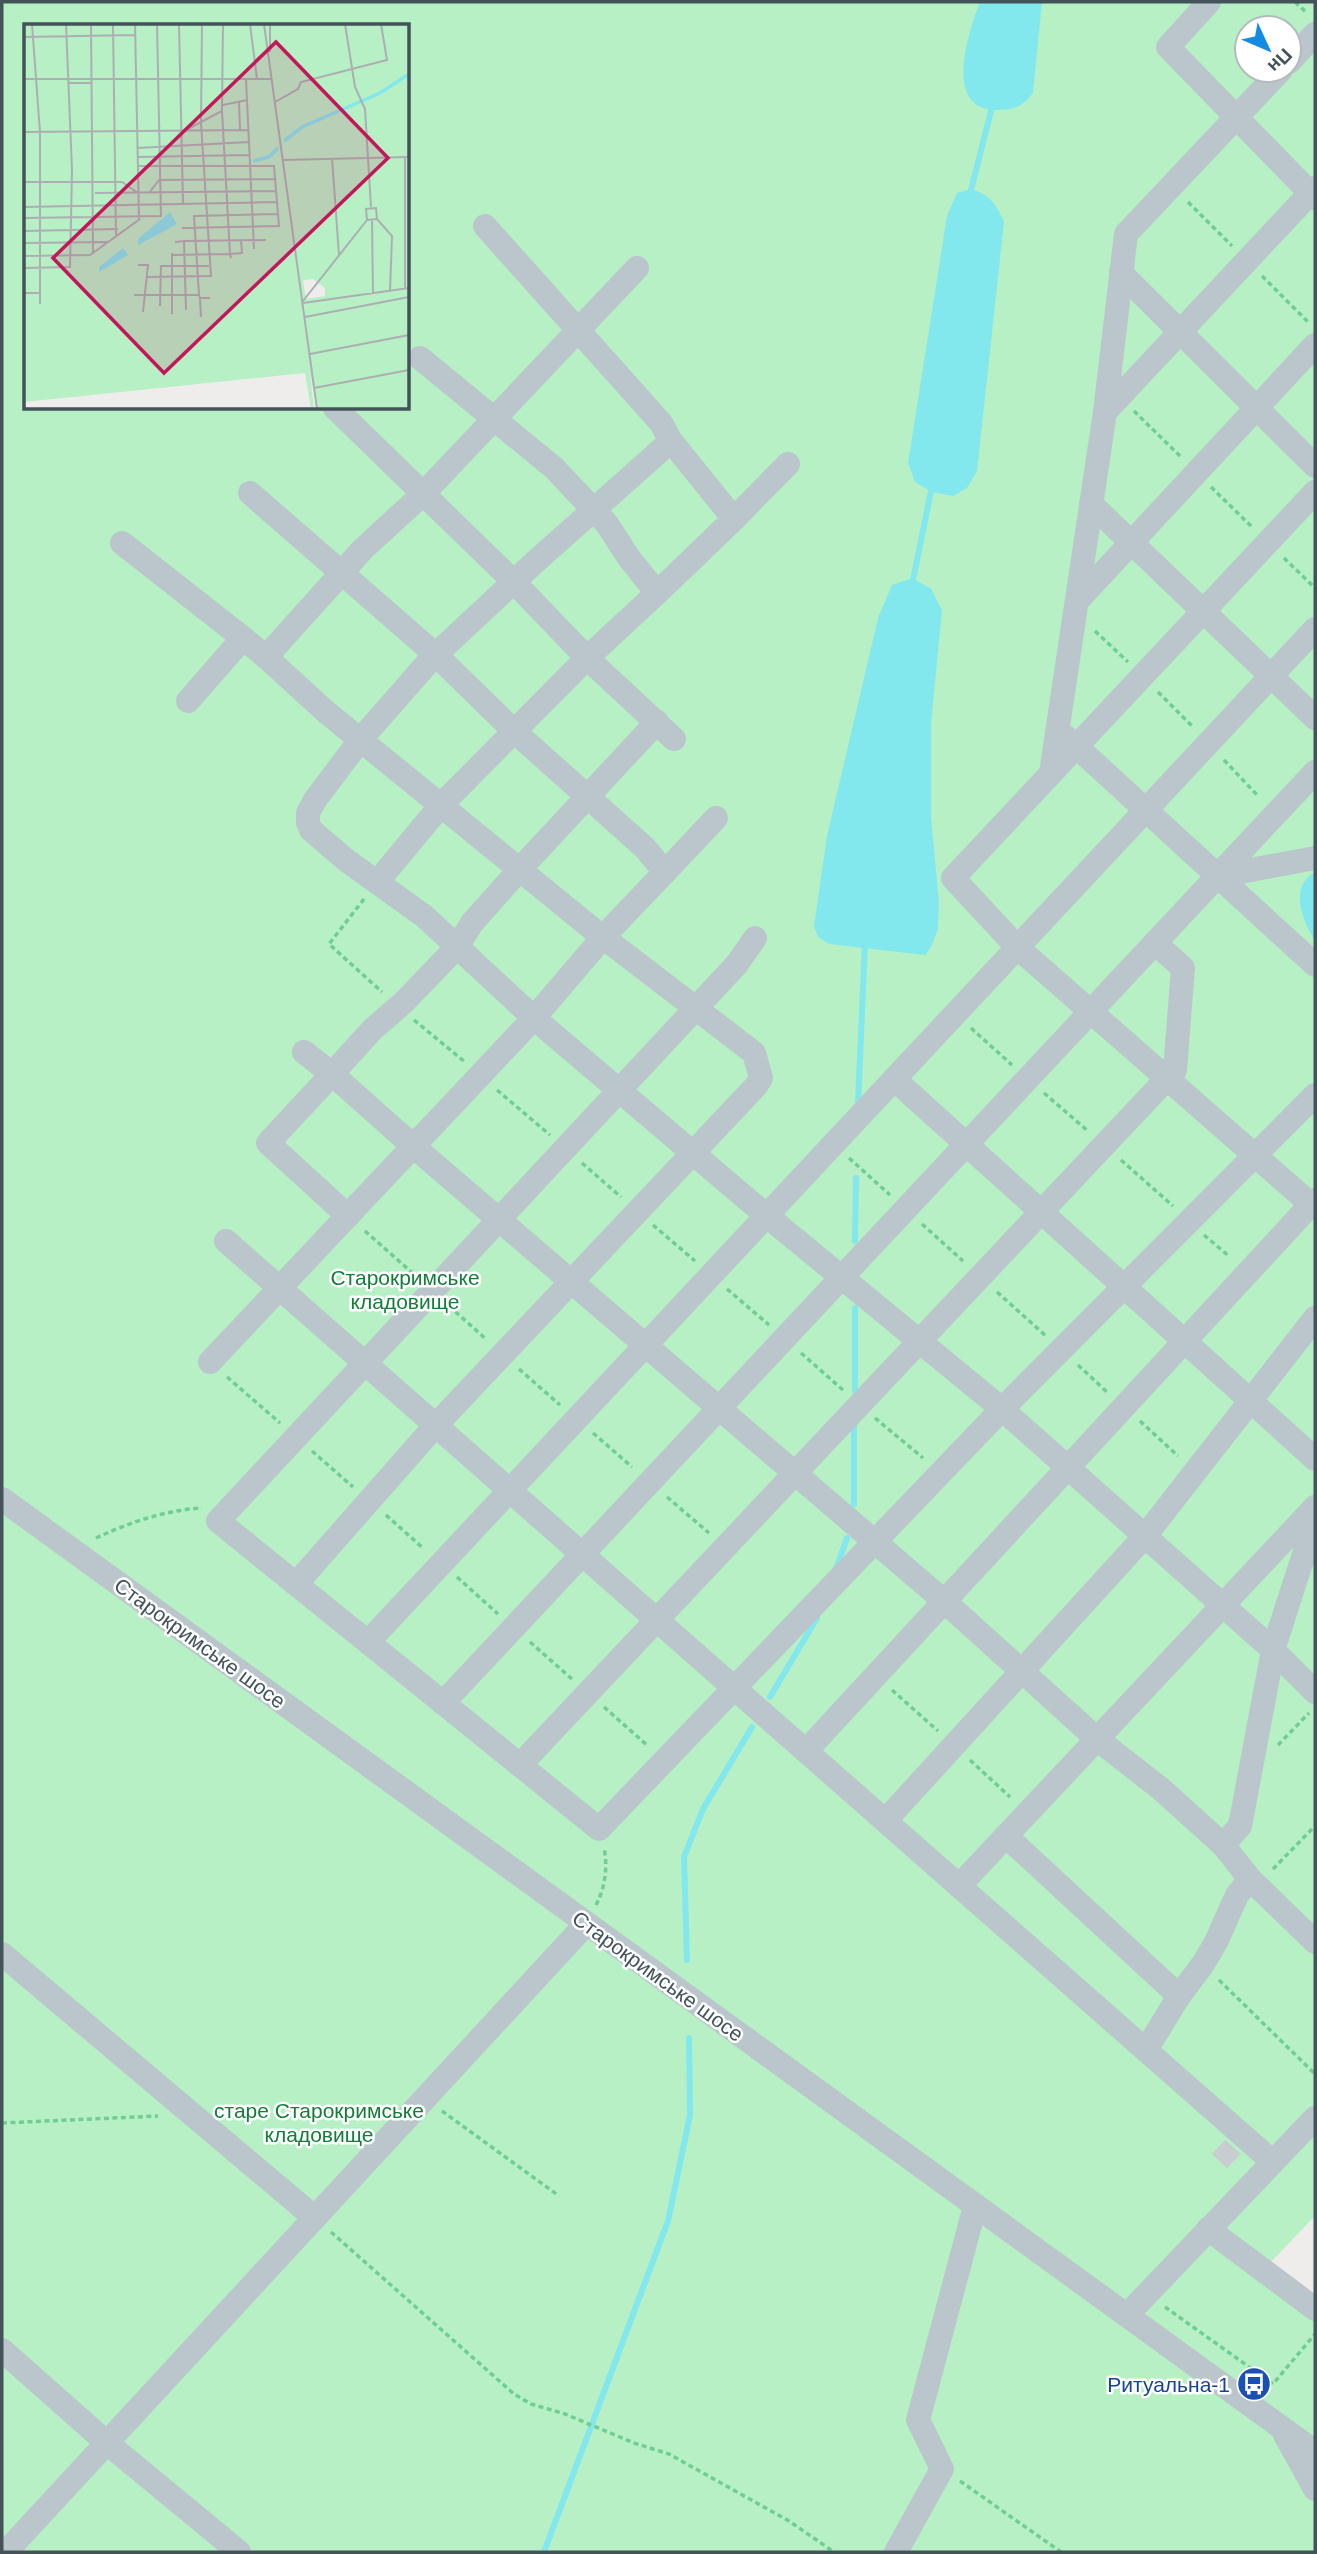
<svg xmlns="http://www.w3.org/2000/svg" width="1317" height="2554" viewBox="0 0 1317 2554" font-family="Arial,sans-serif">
<rect width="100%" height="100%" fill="#efecec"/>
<path fill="#b7f0c5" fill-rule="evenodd" d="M2,2H1315V2216L1270,2263L1315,2297V2552H2ZM26,26H408V408H26ZM1247,28H1289V70H1247Z"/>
<g fill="#83e7ee">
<path d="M980,2H1042L1033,93C1022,107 1014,110 996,110C942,110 969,30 980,2Z"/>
<path d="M971,189C990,195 996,204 1004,222L977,471L967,488L953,496L932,492L915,482L908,463L947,216L957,193Z"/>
<polygon points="913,578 931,589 942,610 931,724 931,817 939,902 938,929 931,947 925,955 829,944 818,937 814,926 827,836 878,618 892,585"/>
<path d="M1315,872V941C1303,921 1288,887 1315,872Z"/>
</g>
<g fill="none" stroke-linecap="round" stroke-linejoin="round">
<g stroke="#83e7ee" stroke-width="6">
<polyline points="970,194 993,103"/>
<polyline points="912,585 932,486"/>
<polyline points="858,1103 865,943"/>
<polyline points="855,1241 856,1178"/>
<polyline points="855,1391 855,1308"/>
<polyline points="854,1504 854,1421"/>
<polyline points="836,1569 847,1538"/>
<polyline points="770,1697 817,1618"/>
<polyline points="687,1960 684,1857 703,1809 752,1727"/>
<polyline points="544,2552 668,2221 690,2115 689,2038"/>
</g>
</g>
<polygon fill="#c8cdd1" points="1225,2140 1241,2154 1227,2168 1212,2154"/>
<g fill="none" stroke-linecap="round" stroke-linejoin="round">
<g stroke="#6fce91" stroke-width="3.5" stroke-dasharray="5 3.5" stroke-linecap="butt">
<polyline points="1295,2 1306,12"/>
<polyline points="1188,202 1232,246"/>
<polyline points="1262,276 1309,323"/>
<polyline points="1134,411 1181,457"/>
<polyline points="1211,487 1253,528"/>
<polyline points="1284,558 1315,588"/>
<polyline points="1095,631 1128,662"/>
<polyline points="1158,692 1192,726"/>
<polyline points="1224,760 1259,797"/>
<polyline points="364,899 329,944 382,992"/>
<polyline points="414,1020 465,1062"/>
<polyline points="971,1028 1012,1065"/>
<polyline points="497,1090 550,1135"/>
<polyline points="1044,1093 1089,1132"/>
<polyline points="849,1158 890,1195"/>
<polyline points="1121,1160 1173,1206"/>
<polyline points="582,1163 621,1197"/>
<polyline points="922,1224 963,1261"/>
<polyline points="653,1225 695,1261"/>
<polyline points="365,1231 417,1277"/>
<polyline points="1204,1235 1230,1257"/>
<polyline points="727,1289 769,1325"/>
<polyline points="997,1292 1046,1336"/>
<polyline points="449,1306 487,1340"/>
<polyline points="801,1353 843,1390"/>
<polyline points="1078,1365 1108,1393"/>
<polyline points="519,1369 560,1405"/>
<polyline points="227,1377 280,1423"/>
<polyline points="875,1418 923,1458"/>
<polyline points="1140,1421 1178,1456"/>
<polyline points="593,1433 632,1467"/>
<polyline points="312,1451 353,1487"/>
<polyline points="667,1497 709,1533"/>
<polyline points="386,1515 424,1549"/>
<path d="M96,1538C128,1523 165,1510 202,1508"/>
<polyline points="457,1577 498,1614"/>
<polyline points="530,1642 572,1679"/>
<polyline points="892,1690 938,1731"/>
<polyline points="604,1707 648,1746"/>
<polyline points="1278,1745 1309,1713"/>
<polyline points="970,1760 1010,1797"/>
<polyline points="1273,1869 1315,1826"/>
<path d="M596,1905C605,1888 608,1867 604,1848"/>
<polyline points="1219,1980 1315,2074"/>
<polyline points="442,2111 559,2196"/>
<polyline points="2,2123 158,2116"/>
<polyline points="331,2232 514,2394 531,2404 565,2414 634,2443 669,2454 789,2521 834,2552"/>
<polyline points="1165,2307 1273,2384 1315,2334"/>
<polyline points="960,2481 1061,2552"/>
</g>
<g stroke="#bac6cc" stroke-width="24">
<polyline points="1209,2 1168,47 1315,198"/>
<polyline points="1289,62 1315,34"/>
<polyline points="485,226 661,423 671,441 734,519 788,464"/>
<polyline points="1121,273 1315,466"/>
<polyline points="335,408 514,582 587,658 657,593 629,558 607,524 554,468 420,358"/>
<polyline points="1105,412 1315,188"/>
<polyline points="671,441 535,562 432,658 361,739 315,800 308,813 308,823 311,830 346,860 424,916 534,1018 767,1216 1002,1409 1273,1650 1315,1692"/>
<polyline points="1315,492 953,878 1018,948 1315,1208"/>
<polyline points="250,493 436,655 514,731 645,848 665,872 716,818"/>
<polyline points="1091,504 1315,718"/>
<polyline points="122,543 243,638 188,701"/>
<polyline points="657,593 734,519"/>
<polyline points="1077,601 1315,345"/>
<polyline points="243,638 266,657 363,549 423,494 637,268"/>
<polyline points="266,657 325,711 595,931 754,1053 761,1078 756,1086 435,1426 296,1584"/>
<polyline points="1066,737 1315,965"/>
<polyline points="1051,773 1105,412 1126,234 1281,70"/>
<polyline points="1218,876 1315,858"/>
<polyline points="378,881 442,804 587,658 674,739"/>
<polyline points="755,938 737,964 218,1521 599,1829 1002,1409 1315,1095"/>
<polyline points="304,1052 332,1074 372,1030 404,1002 457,947 472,923 520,869 657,722"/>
<polyline points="894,1079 1315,1459"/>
<polyline points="348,1216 268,1143 332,1074 413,1146 944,1601 1097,1739 1161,1789 1223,1845"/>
<polyline points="226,1241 1273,2162"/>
<polyline points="210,1362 534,1018 603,937 665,872"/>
<polyline points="2,1499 1315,2452"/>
<polyline points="1315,1520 1273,1650 1240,1826 1223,1845 1250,1879 1315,1942"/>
<polyline points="368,1642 1315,629"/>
<polyline points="443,1703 1315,772"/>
<polyline points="806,1751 1315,1200"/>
<polyline points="520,1765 1175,1070 1183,968 1155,943"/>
<polyline points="885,1821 1145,1536 1315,1318"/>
<polyline points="1006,1836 1179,1996"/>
<polyline points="959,1886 1315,1507"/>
<polyline points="2,1954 315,2218"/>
<polyline points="1146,2050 1179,1996 1203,1964 1216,1942 1237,1895 1250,1879"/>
<polyline points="1208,2229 1315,2309"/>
<polyline points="1127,2315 1315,2118"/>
<polyline points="2,2350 107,2443 239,2552"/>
<polyline points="1285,2435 1315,2489"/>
<polyline points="6,2552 586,1924"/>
<polyline points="896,2552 942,2469 918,2420 975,2206"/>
</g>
</g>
<defs>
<g id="bus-disc" transform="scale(1.75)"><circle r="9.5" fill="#1a4fb4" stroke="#fff"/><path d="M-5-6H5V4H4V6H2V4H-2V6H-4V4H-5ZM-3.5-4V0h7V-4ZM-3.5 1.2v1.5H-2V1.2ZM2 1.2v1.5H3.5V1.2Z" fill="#fff"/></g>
</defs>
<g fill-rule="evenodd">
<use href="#bus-disc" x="1254" y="2384"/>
</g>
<g text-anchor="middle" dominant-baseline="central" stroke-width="5" stroke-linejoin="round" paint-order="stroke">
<g font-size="21" fill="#137d39" stroke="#fff">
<text x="405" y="1277">Старокримське<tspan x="405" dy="24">кладовище</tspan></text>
<text x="319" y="2110">старе Старокримське<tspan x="319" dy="24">кладовище</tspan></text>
</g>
<g font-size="21" fill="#44535a" stroke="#fff">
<text transform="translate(200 1643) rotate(36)">Старокримське шосе</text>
<text transform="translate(658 1976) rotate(36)">Старокримське шосе</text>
</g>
<g font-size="21" fill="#164399" stroke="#fff" text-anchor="end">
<text x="1230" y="2384">Ритуальна-1</text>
</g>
</g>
<g transform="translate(24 24)">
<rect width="385" height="385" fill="#efecec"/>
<path d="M0,0H385V385H293L286,348L290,385H287L281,349L0,378ZM289,255L301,264V272L282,275L279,256Z" fill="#b7f0c5" fill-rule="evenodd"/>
<path d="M146,188L153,200L114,221V215ZM99,224L104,231L75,248V243Z" fill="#83e7ee"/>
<path fill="none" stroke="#83e7ee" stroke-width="3.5" d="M260,117L278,103L356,69L385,50M229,137L245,133L254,124"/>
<path fill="none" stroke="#abafb2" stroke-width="2" d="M8,0L16,108V269M67,0L69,228M89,0L92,211M111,0L115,195M155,0L159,180M226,0L233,55M240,0L293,385M246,0V28M321,0L331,63L341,85L347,183M0,13L111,11M0,55H248M222,55L230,225M44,59H67M215,78L216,106M251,78L274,65L277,58L363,36L357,0M199,81L223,76M198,87L206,230L218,229L217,216M164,105L198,87L199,0M0,108L224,106M113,124L225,118M113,133L225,131M308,134L315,231M259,136L385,133M113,142H250L255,202L158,204M0,158H98L114,169M71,169L252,167M125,169L135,156L251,155M0,183L253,178M0,194L137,192L133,0M353,195L368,212L366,267M348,197L349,270M0,207L94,205M160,217L242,216M151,218L160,217L162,286M0,219L83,218M148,229V242H185M148,231L206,230L207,234M0,232L66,231L116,195M114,241H124L119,288M0,244L46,243L48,146L42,0M122,253L187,252L177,99L178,0M381,265V133M0,269H16V280M110,271H175L176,274M175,271L170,192L254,190M279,277L343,196L342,185L352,184L353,195L343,196M279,279L385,264M136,282L137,242H148V290M177,293L176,274H186M281,293L385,273M286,330L385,311M290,364L385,346"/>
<path fill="#c2185b" fill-opacity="0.15" stroke="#c2185b" stroke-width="3.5" d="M252,18L364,134L140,349L29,234Z"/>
<rect width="385" height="385" fill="none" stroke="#44535a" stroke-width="3.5"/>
</g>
<rect width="1317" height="2554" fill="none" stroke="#44535a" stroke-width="7"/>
<g transform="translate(1268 49) rotate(134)"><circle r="33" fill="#ffffff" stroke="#b4babd" stroke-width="2"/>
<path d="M0-5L12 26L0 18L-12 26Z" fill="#138be2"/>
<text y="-10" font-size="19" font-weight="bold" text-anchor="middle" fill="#44535a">Пн</text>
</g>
</svg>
